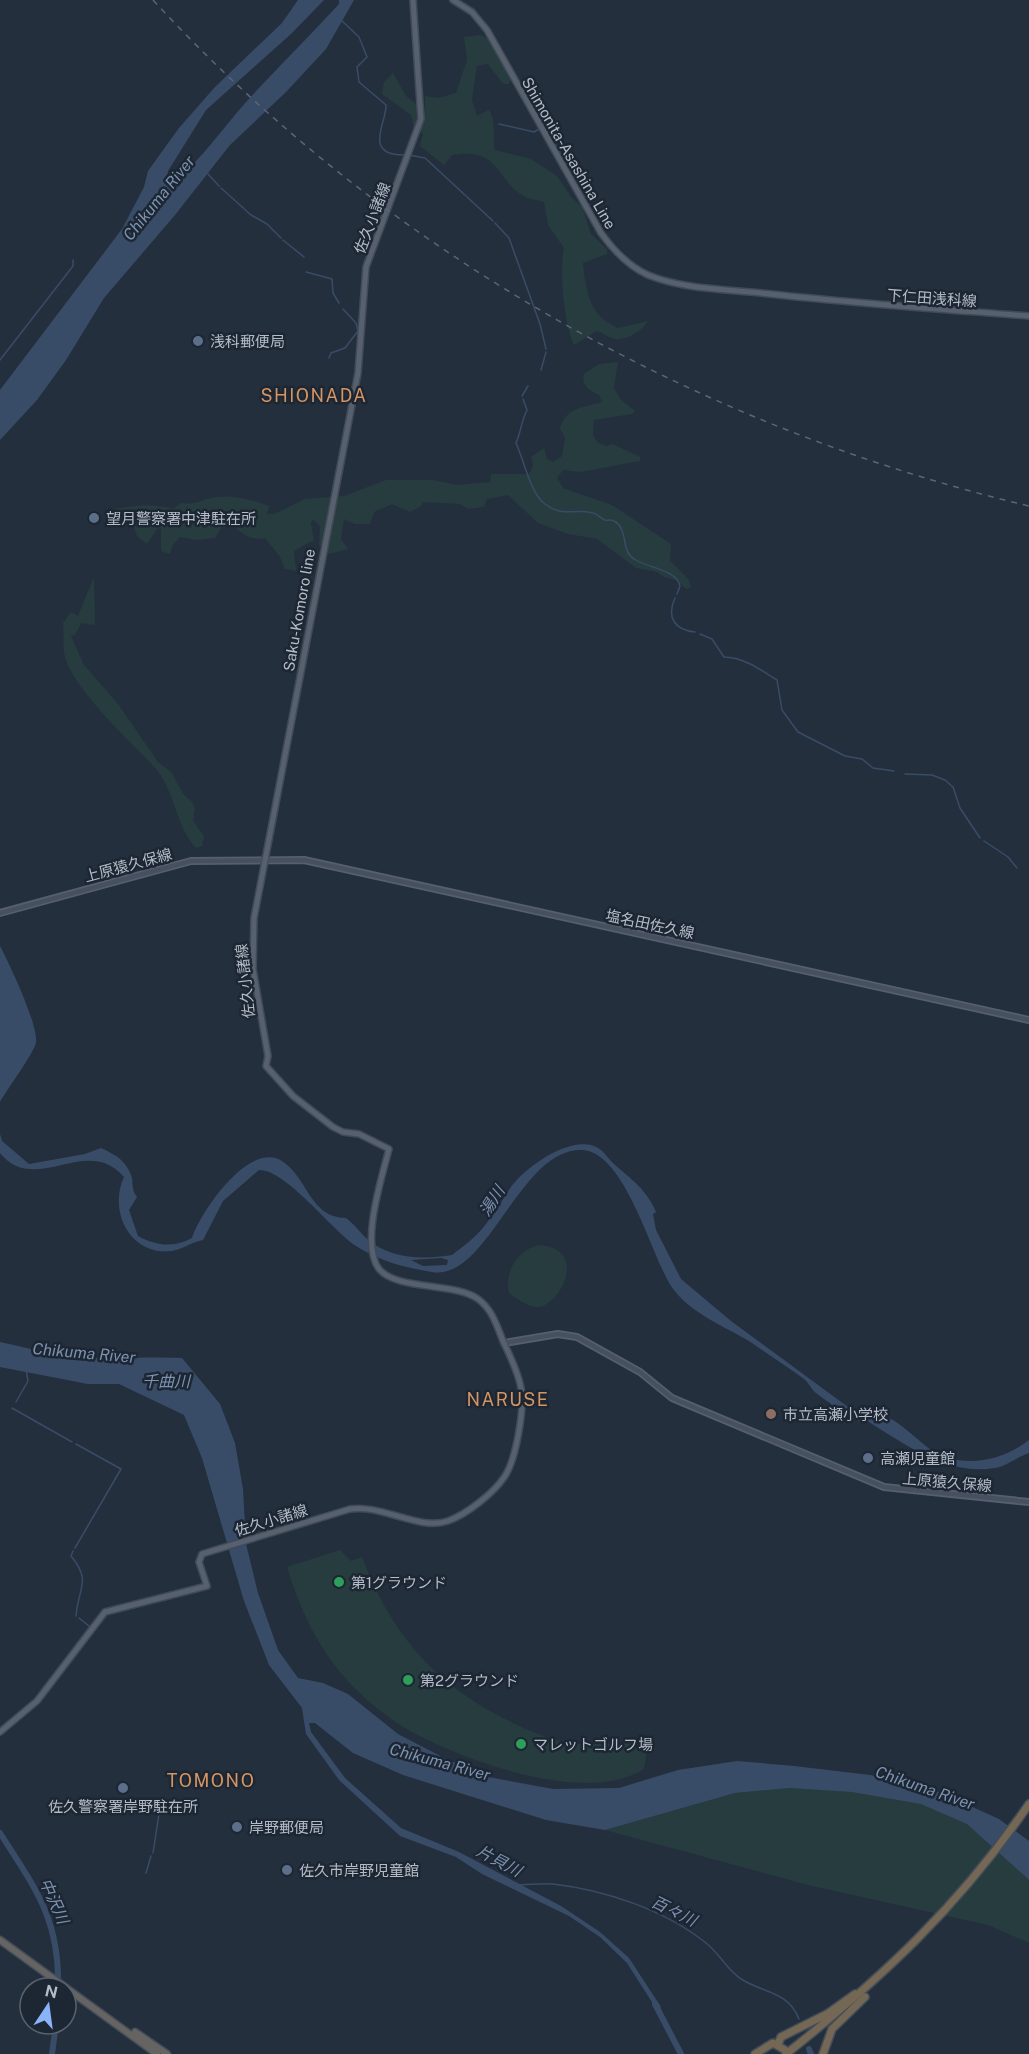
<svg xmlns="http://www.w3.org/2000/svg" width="1029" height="2054" viewBox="0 0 1029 2054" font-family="'Public Sans','Noto Sans JP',sans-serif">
<rect width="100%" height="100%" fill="#242f3e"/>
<g fill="#263c3f">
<path d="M481,35L488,39L511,80L509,84H503L488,64L477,66L472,100L477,116L489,110C497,122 492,136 495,150L531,159L557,176L571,197L582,207L591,234L607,249V254L583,263C586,291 589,316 618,328L648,321C644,330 625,341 615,339C609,338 603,333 597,331L574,345C564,325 559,269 564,248L548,225L544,202C539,200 531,200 526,197C496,184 503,146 452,155L444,165L420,146L423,134L414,128L411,115L382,94L384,82L393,73L406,96L425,111V96L438,98L456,93L467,60L464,37Z"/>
<path d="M618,362L614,388L620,399L635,411L632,414L594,420L593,435L597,442L606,446L613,444L640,457V461L581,472L563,470L557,478L563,488L612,505L671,544L670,561L689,580L691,587L686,589L676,580L664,577L657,572L636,568L597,539L568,534L538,523L508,495L487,499L484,507L468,509L460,504L423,502L421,506L410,512L392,504L374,512L370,524H355L344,519L341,539L348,549L329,554L319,545L320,526L313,519L311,523L314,540L294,551L296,571L285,569L280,557L265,538C247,542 238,529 226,519L215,538L197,540L180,537L172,546L170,554L161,551V528L157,529L147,544L137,536L134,527L112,514L114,509C137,506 149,503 173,509L181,503C193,505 196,502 208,499C226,493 252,499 269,506L267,514H274L305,499L344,496L386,480H433L457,485L490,482L491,474H529L533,466L531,457L544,448L547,459L553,462L562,456L565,438L560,429C564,408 584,407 602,402L599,395C589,390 581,386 584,374L599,364Z"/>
<path d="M94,577L95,625L81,623L75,635L71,636L84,665L118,704L158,762L172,773L183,794L192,802L195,809L193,821L204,836L202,846L196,848C178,828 176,802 163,779C156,767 145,758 136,748C115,727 78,690 67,663C61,649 65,637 63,623L71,612L78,616Z"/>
<path d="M538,1245C590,1248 560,1306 538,1307C528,1307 517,1299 509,1293C504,1272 517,1251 538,1245Z"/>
<path d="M340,1550L351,1561L362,1557C390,1631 432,1682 503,1718C525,1729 546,1739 571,1743C596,1747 623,1742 649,1741L644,1769C586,1806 466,1761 410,1731C387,1718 363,1698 346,1679C317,1646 300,1609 287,1567Z"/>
<path d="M790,1788C848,1791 916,1792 967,1824C988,1838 1010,1863 1029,1880V1943L988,1925L812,1886L605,1830L735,1793Z"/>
</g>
<g fill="#394c67" fill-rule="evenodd">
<path d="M298,0H324L291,34L206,110L168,171L167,183L173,184C201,160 222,129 247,101C277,68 309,37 339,4V0H354L326,49L286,92L230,145L175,215L104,298L66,360L37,400L0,440V390L122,229L144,187L148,171L179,128L215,87L282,23Z"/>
<path d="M0,946C9,963 38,1024 36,1042C36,1050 6,1091 0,1102Z"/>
<path d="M0,1134L2,1141L29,1164L85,1154L101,1148C116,1155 127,1161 132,1178C133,1186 132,1191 137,1197L129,1210L138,1236C157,1246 173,1248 192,1238C200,1213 249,1140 282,1161C308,1178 310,1218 346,1218C354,1224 359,1231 366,1238C389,1259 423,1260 452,1255C464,1246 477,1236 486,1224C494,1213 502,1201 509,1190C523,1168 572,1133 598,1148C604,1151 609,1160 614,1164C632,1180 646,1189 656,1212L653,1214L656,1230L681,1279L731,1321L848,1407L864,1417C891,1403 918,1447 942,1456C972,1467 1005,1459 1029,1440V1453C1017,1457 1007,1466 995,1468C948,1476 906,1445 869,1422L862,1421C847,1412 829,1404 816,1393C811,1389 809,1383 804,1379C788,1367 769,1355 752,1343C725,1326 690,1314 671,1286C651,1254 625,1153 583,1150C520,1146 488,1282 432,1272C406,1268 379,1261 356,1246C331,1229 285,1169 259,1170L223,1201L203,1240C192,1242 183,1249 172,1251C130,1256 108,1211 124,1177C87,1133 35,1197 0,1153ZM441,1258L448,1260L447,1265L423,1266L411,1260Z"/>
<path d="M0,1342C24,1347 49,1354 74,1357C110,1360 146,1356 182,1358L220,1404L235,1443L243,1489L246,1544L258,1593L278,1650L298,1678L323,1683L348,1694L398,1734L444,1758L488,1777L553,1789L619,1788L678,1770L737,1761L794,1766L870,1775L930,1788L999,1819L1029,1841V1880L967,1824L921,1804L852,1792L790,1788L735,1793L605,1830L546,1820L403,1775L353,1753L315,1723H309L311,1732L345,1778L401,1828L459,1852L561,1906L600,1932L629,1958L661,2007L657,2010L627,1963L600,1937L569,1916L482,1874L456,1857L400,1836L339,1780L306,1734L302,1708L269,1665L244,1601L202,1458L184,1415L119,1384H88L0,1367Z"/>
</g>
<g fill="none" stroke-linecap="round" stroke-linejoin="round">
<g stroke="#394c67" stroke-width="1.5">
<path d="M342,21L359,37L367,57L357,67L359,82L386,105C387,122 362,155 404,155"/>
<polyline points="499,124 534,132 539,129"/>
<polyline points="543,126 550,122"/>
<polyline points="409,155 425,158 493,221"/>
<polyline points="208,174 219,186"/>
<polyline points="221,188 251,215 267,224 281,238"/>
<polyline points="495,223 509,238 540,324 546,349"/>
<polyline points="283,240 304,257"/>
<polyline points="306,272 332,279 333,293 339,303"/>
<polyline points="329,358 331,353 345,348 358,331 356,323 343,309"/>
<polyline points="0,360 73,266 73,260"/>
<polyline points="541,370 546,352"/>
<polyline points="522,396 528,386"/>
<path d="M523,399L527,410C521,422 521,432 516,443C524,460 530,493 545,504C564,518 573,508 593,513C598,514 600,518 605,520C607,521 611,519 614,521C629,529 620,550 634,559C647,568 676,569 680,586L677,594"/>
<path d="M675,598C666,618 675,630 695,632"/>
<path d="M700,634L712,639L724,657C743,657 761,670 777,680L782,710L798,732L845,756L862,759L873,768L894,771"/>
<polyline points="905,774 932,775 945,780 953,787 960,808 980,838"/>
<polyline points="984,841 1008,857 1017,868"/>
<polyline points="16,1402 28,1381 26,1370"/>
<polyline points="12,1408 72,1442"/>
<polyline points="75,1548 121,1469 76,1444"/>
<path d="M73,1551L71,1556C92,1581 78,1588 76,1616"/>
<polyline points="79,1618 89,1626"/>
<polyline points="153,1853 159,1814"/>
<polyline points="146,1873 151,1856"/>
<path d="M516,1885C529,1885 541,1883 553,1884C605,1890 665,1910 706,1943C719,1953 727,1970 741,1979C763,1993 788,1991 799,2019"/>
</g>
<g stroke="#394c67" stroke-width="6">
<polyline points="833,1402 848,1414 860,1418"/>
<path d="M0,1833C35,1888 60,1919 58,1988"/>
<polyline points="655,2004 681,2054"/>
<polyline points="809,2049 811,2054"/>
<polyline points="52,2054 56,2024"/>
</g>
<g stroke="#565f6c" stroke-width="8">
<g id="secondary">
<polyline points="0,913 191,861 304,860 1029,1020"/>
<polyline points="504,1343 558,1334 577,1337 640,1372 672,1398 884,1487 1029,1502"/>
</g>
</g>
<g stroke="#414a57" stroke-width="8">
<g id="primary">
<path d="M453,0L472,12L487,30L601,233C614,251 628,266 648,275C682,289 724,289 761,293C850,303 939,309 1029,316"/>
<path d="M0,1732L37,1701L105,1612L207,1586L199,1562L202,1554L350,1509C382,1504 419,1531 448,1521C467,1514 494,1493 505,1476C516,1459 525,1408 521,1388C518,1371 510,1356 503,1341C497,1326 492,1309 478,1299C455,1282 397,1291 379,1269C360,1244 382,1177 389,1149L359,1134L343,1132L333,1127L293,1096L266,1066L268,1056L253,969L254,918L358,373L366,267L421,119L413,0"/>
</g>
</g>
<g stroke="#434c59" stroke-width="9">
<g id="trunk">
<polyline points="0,1940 157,2054"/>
<polyline points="135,2032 167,2054"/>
</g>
</g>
<g stroke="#434c59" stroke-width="10">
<g id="motorway">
<polyline points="778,2044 781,2037 827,2014 855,1994"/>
<polyline points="755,2054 773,2043 785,2050"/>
<path d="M786,2054C883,1977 959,1906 1029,1804"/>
<polyline points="823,2054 832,2029 865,1997"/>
</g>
</g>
<use href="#secondary" stroke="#465061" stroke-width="4.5"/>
<use href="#primary" stroke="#56606e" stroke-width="5"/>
<use href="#trunk" stroke="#656462" stroke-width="6"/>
<use href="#motorway" stroke="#746855" stroke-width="7"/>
<path stroke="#5a6575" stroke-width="1.5" stroke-dasharray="6 6" stroke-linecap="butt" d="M153,0C385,252 697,427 1029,506"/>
</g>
<g fill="#5c6f8a" stroke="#1d2633" stroke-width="2">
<circle cx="198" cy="341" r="6"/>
<circle cx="94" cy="518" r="6"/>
<circle cx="868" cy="1458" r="6"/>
<circle cx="123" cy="1788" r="6"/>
<circle cx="237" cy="1827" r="6"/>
<circle cx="287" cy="1870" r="6"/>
</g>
<circle fill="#8d6e63" stroke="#1d2633" stroke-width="2" cx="771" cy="1414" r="6"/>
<g fill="#2e9e5b" stroke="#1d2633" stroke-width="2">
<circle cx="339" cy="1582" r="6"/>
<circle cx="408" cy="1680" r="6"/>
<circle cx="521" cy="1744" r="6"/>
</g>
<g text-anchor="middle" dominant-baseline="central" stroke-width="5" stroke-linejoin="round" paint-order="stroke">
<g font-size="15" fill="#b4bcc9" stroke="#1d2633">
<text transform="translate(569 153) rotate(60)">Shimonita-Asashina Line</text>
<text transform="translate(372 218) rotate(-69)">佐久小諸線</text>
<text transform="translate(932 298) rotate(4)">下仁田浅科線</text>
<text transform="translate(299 610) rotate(-80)">Saku-Komoro line</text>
<text transform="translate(128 865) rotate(-15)">上原猿久保線</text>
<text transform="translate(650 924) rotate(12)">塩名田佐久線</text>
<text transform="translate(245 981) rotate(-96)">佐久小諸線</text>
<text transform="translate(947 1482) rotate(5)">上原猿久保線</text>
<text transform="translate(271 1520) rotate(-17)">佐久小諸線</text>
</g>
<g font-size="15" fill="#b4bcc9" stroke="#1d2633" text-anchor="start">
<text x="210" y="341">浅科郵便局</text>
<text x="106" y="518">望月警察署中津駐在所</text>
<text x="783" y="1414">市立高瀬小学校</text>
<text x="880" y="1458">高瀬児童館</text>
<text x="351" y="1582">第1グラウンド</text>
<text x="420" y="1680">第2グラウンド</text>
<text x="533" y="1744">マレットゴルフ場</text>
<text x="123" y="1806" text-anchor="middle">佐久警察署岸野駐在所</text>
<text x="249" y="1827">岸野郵便局</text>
<text x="299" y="1870">佐久市岸野児童館</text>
</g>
<g font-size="16" font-style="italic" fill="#7c92b1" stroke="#1d2633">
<text transform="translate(159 198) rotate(-51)">Chikuma River</text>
<text transform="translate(492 1201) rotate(-57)">湯川</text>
<text transform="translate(84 1353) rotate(5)">Chikuma River</text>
<text x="166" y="1381">千曲川</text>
<text transform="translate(440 1762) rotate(15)">Chikuma River</text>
<text transform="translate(925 1788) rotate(19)">Chikuma River</text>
<text transform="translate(499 1861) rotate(28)">片貝川</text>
<text transform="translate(54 1901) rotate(66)">中沢川</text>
<text transform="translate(674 1911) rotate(26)">百々川</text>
</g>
<g font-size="18" letter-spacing="1.5" fill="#d59563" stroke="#1d2633">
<text x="314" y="395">SHIONADA</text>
<text x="508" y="1399">NARUSE</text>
<text x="211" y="1780">TOMONO</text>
</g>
</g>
<g transform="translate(48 2006) rotate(13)"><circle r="28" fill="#1d2633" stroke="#59626f" stroke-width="1.5"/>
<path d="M0-4.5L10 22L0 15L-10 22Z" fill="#8ab4f8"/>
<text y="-9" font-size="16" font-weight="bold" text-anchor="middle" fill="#b4bcc9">N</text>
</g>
</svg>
